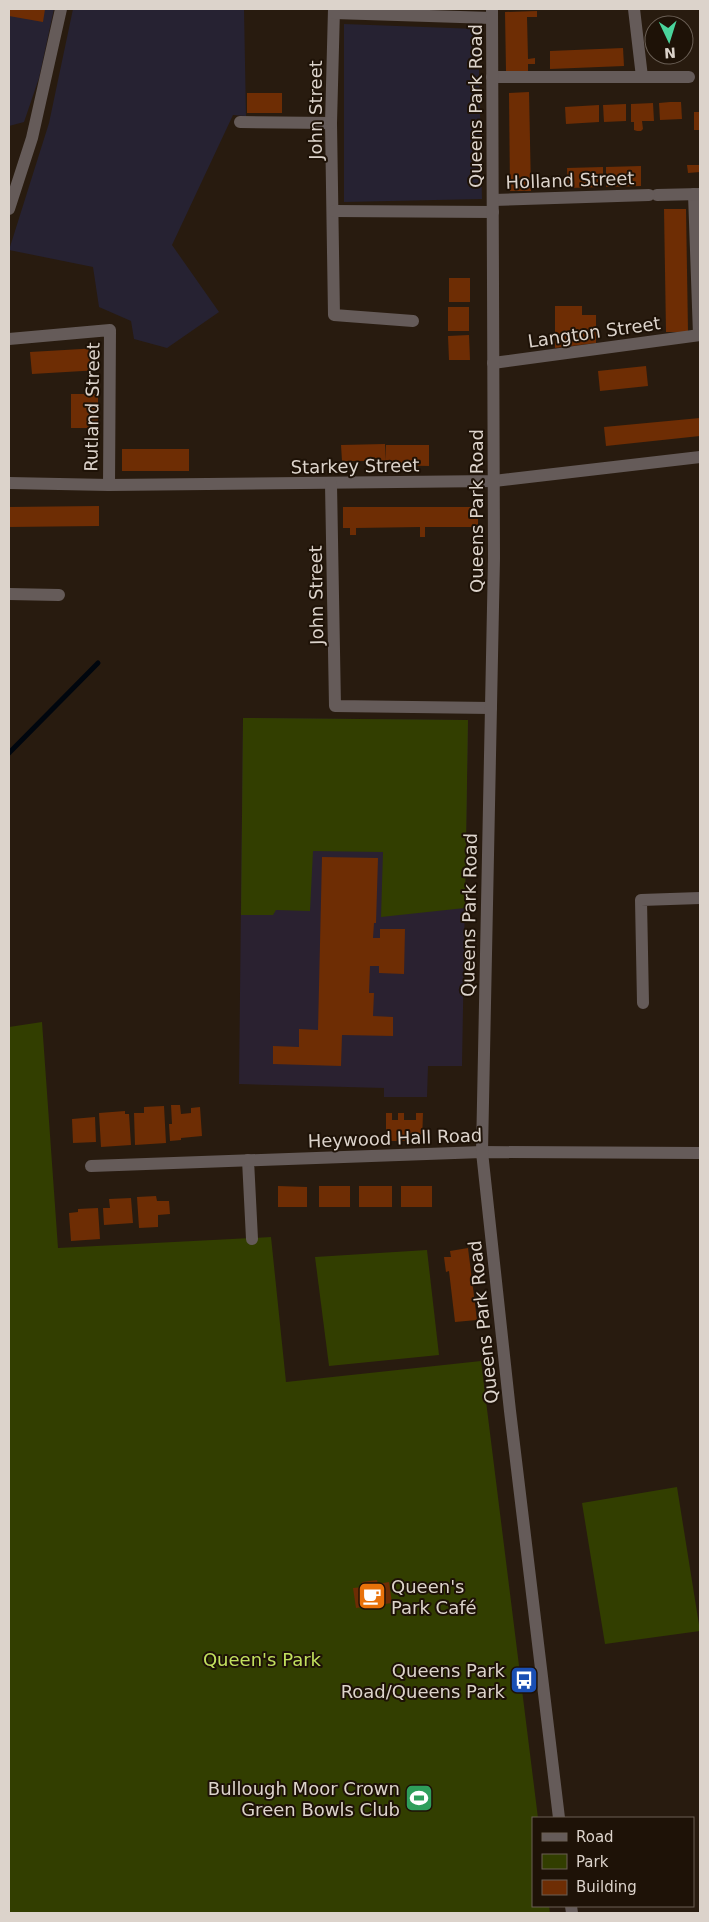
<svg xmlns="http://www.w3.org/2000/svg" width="709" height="1922" viewBox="0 0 709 1922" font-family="'DejaVu Sans',sans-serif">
<rect width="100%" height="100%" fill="#281b0f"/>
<g fill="#262232">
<polygon points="9,9 54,9 39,78 24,122 9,126"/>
<polygon points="73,9 244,9 246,116 233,115 172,245 219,312 167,348 134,339 131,321 99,307 93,267 9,250 49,123"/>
<polygon points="344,24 478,29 482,199 344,202"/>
</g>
<polygon fill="#2a2130" points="243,718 468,720 462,1066 428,1066 427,1097 384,1097 384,1088 239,1084"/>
<g fill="#323e00">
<polygon points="243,718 468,720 465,908 381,917 383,852 313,851 310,911 276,910 273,915 241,915"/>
<polygon points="42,1022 58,1248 271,1237 286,1382 481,1361 538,1818 533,1818 533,1906 549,1906 550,1913 9,1913 9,1027"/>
<polygon points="427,1250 439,1355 329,1366 315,1257"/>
<polygon points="677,1487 700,1631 605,1644 582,1503"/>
</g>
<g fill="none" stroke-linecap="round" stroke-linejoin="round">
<polyline stroke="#00060e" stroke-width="5" points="9,753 98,663"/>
</g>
<g fill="#6e2d04">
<polygon points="9,9 45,9 43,22 9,16"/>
<polygon points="537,11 537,17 527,17 528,59 535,58 535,64 528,64 528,71 506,71 505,12"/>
<polygon points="623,48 624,66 550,69 550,51"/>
<polygon points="529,92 531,191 510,191 509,93"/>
<rect x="247" y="93" width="35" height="20"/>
<polygon points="670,102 681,102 682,119 660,120 659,103"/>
<polygon points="653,103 654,121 642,121 643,129 641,131 637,131 634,130 634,122 631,122 631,104"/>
<polygon points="626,104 626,121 604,122 603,105"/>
<polygon points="599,105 599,122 566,124 565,107"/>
<rect x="694" y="112" width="6" height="18"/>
<polygon points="687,165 700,165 700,172 688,173"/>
<polygon points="641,166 641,186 606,187 606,167"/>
<polygon points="603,167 603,187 568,188 567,168"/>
<polygon points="664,209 686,209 688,332 666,332"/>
<rect x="449" y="278" width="21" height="24"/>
<polygon points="555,306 582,306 582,315 596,315 596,343 555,348"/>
<rect x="448" y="307" width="21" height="24"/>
<polygon points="469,335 470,360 449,360 448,336"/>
<polygon points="99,348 100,370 32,374 30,352"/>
<polygon points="646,366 648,386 600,391 598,371"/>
<rect x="71" y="394" width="27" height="34"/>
<polygon points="700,418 700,436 606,446 604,427"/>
<polygon points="385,444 386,461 342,461 341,445"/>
<polygon points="386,445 429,445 429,466 386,465"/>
<rect x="122" y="449" width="67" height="22"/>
<polygon points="99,506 99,526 9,527 9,507"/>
<polygon points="343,507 478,507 478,527 425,527 425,537 420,537 420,527 356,528 356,535 350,535 350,528 343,528"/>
<polygon points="322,857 378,858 376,923 374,923 373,938 380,938 380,929 405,929 404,974 379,973 379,966 370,966 369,993 374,993 373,1016 393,1017 393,1036 342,1035 341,1066 273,1064 273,1046 299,1047 299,1029 318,1030"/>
<polygon points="171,1105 180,1105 181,1114 191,1113 191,1108 200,1107 202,1136 181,1138 181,1140 170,1141 169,1124 172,1124"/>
<polygon points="164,1106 166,1143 135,1145 134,1113 144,1113 144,1107"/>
<polygon points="125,1111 125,1114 129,1114 131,1145 101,1147 99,1113"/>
<polygon points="386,1113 392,1113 392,1120 398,1120 398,1113 404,1113 404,1120 416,1120 416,1113 423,1113 422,1141 386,1141"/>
<polygon points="95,1117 96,1142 73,1143 72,1119"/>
<polygon points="278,1186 307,1187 307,1207 278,1207"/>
<rect x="319" y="1186" width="31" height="21"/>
<rect x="359" y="1186" width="33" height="21"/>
<rect x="401" y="1186" width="31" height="21"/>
<polygon points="156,1196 157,1201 169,1201 170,1214 158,1215 158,1227 139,1228 137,1197"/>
<polygon points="131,1198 133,1223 104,1225 103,1208 110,1208 109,1199"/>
<polygon points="98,1208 100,1239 71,1241 69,1213 78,1212 78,1209"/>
<polygon points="468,1248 477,1320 455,1322 449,1271 446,1272 444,1257 451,1257 450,1251"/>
<polygon points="377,1580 378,1584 389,1582 392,1603 356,1608 353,1588 363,1587 362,1582"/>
</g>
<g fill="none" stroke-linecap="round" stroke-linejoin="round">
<g stroke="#655b59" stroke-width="12">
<polyline points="334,9 331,123 334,315 413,321"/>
<polyline points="634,9 642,77"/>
<polyline points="334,13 492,18"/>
<polyline points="492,77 689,77"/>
<polyline points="240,122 331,123"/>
<polyline points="694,194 699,335"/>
<polyline points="657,195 700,194"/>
<polyline points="493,200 649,195"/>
<polyline points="9,209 32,138 61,9"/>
<polyline points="334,211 493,212"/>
<polyline points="9,339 110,330 109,485"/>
<polyline points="493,363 700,335"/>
<polyline points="9,483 109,485 494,481 700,457"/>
<polyline points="331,484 335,706 491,708"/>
<polyline points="9,594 59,595"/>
<polyline points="643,1003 641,900 700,898"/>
<polyline points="248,1160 252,1239"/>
<polyline points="91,1166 482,1152 700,1153"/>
</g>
<g stroke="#655b59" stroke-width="12">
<polyline points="492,9 494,558 482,1152 510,1411 559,1818"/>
<polyline points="571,1906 572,1913"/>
</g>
</g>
<defs>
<g id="cafe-square" transform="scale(1.4375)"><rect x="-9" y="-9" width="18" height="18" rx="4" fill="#e8710a" stroke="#1e1207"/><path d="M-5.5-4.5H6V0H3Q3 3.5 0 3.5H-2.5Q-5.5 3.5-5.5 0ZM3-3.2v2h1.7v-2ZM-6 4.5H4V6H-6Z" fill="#fff"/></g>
<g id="bus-square" transform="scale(1.4375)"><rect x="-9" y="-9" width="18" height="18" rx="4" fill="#1a4fb4" stroke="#1e1207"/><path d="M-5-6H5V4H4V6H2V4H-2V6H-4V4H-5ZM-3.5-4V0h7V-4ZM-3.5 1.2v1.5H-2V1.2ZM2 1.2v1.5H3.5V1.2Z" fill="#fff"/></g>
<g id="stadium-square" transform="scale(1.4375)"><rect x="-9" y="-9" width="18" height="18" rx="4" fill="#2e9e5b" stroke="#1e1207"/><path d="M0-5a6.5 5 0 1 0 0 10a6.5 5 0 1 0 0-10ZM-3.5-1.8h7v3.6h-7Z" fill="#fff"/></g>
</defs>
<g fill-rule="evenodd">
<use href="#cafe-square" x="372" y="1596"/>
<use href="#bus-square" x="524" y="1680"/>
<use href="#stadium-square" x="419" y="1798"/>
</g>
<g text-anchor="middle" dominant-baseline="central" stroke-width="4" stroke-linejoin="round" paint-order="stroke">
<g font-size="18" fill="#dcd3cb" stroke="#1e1207">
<text transform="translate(475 106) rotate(-90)">Queens Park Road</text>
<text transform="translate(315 110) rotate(-90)">John Street</text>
<text transform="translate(570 180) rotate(-2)">Holland Street</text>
<text transform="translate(594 332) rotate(-8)">Langton Street</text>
<text transform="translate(92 407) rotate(-89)">Rutland Street</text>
<text transform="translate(355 466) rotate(-1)">Starkey Street</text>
<text transform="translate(476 511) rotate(-90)">Queens Park Road</text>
<text transform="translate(316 595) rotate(-91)">John Street</text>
<text transform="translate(469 915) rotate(-89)">Queens Park Road</text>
<text transform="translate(395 1138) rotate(-2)">Heywood Hall Road</text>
<text transform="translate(483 1322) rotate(-96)">Queens Park Road</text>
</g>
<g font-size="18" fill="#dcd3cb" stroke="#1e1207" text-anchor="end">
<text x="391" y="1586" text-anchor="start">Queen's<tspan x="391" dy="21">Park Café</tspan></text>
<text x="505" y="1670">Queens Park<tspan x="505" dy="21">Road/Queens Park</tspan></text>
<text x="400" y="1788">Bullough Moor Crown<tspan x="400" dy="21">Green Bowls Club</tspan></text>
</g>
<g font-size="18" fill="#c2e05e" stroke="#1e1207">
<text x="262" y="1659">Queen's Park</text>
</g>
</g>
<rect width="709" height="1922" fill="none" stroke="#dcd3cb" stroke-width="20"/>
<rect x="532" y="1817" width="162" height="90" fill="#1e1207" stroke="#6a5f55"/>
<rect x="542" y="1833" width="25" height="8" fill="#655b59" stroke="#6a5f55"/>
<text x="576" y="1842" font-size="15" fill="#dcd3cb">Road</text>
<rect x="542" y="1854" width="25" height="15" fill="#323e00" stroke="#6a5f55"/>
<text x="576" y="1867" font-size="15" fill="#dcd3cb">Park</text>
<rect x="542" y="1880" width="25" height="15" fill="#6e2d04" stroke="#6a5f55"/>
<text x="576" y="1892" font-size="15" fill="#dcd3cb">Building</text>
<g transform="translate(669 40) rotate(176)"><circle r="24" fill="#1e1207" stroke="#6a5f55"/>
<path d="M0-4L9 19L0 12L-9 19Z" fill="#4ad49c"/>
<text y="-8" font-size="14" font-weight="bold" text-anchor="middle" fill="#dcd3cb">N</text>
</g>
</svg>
